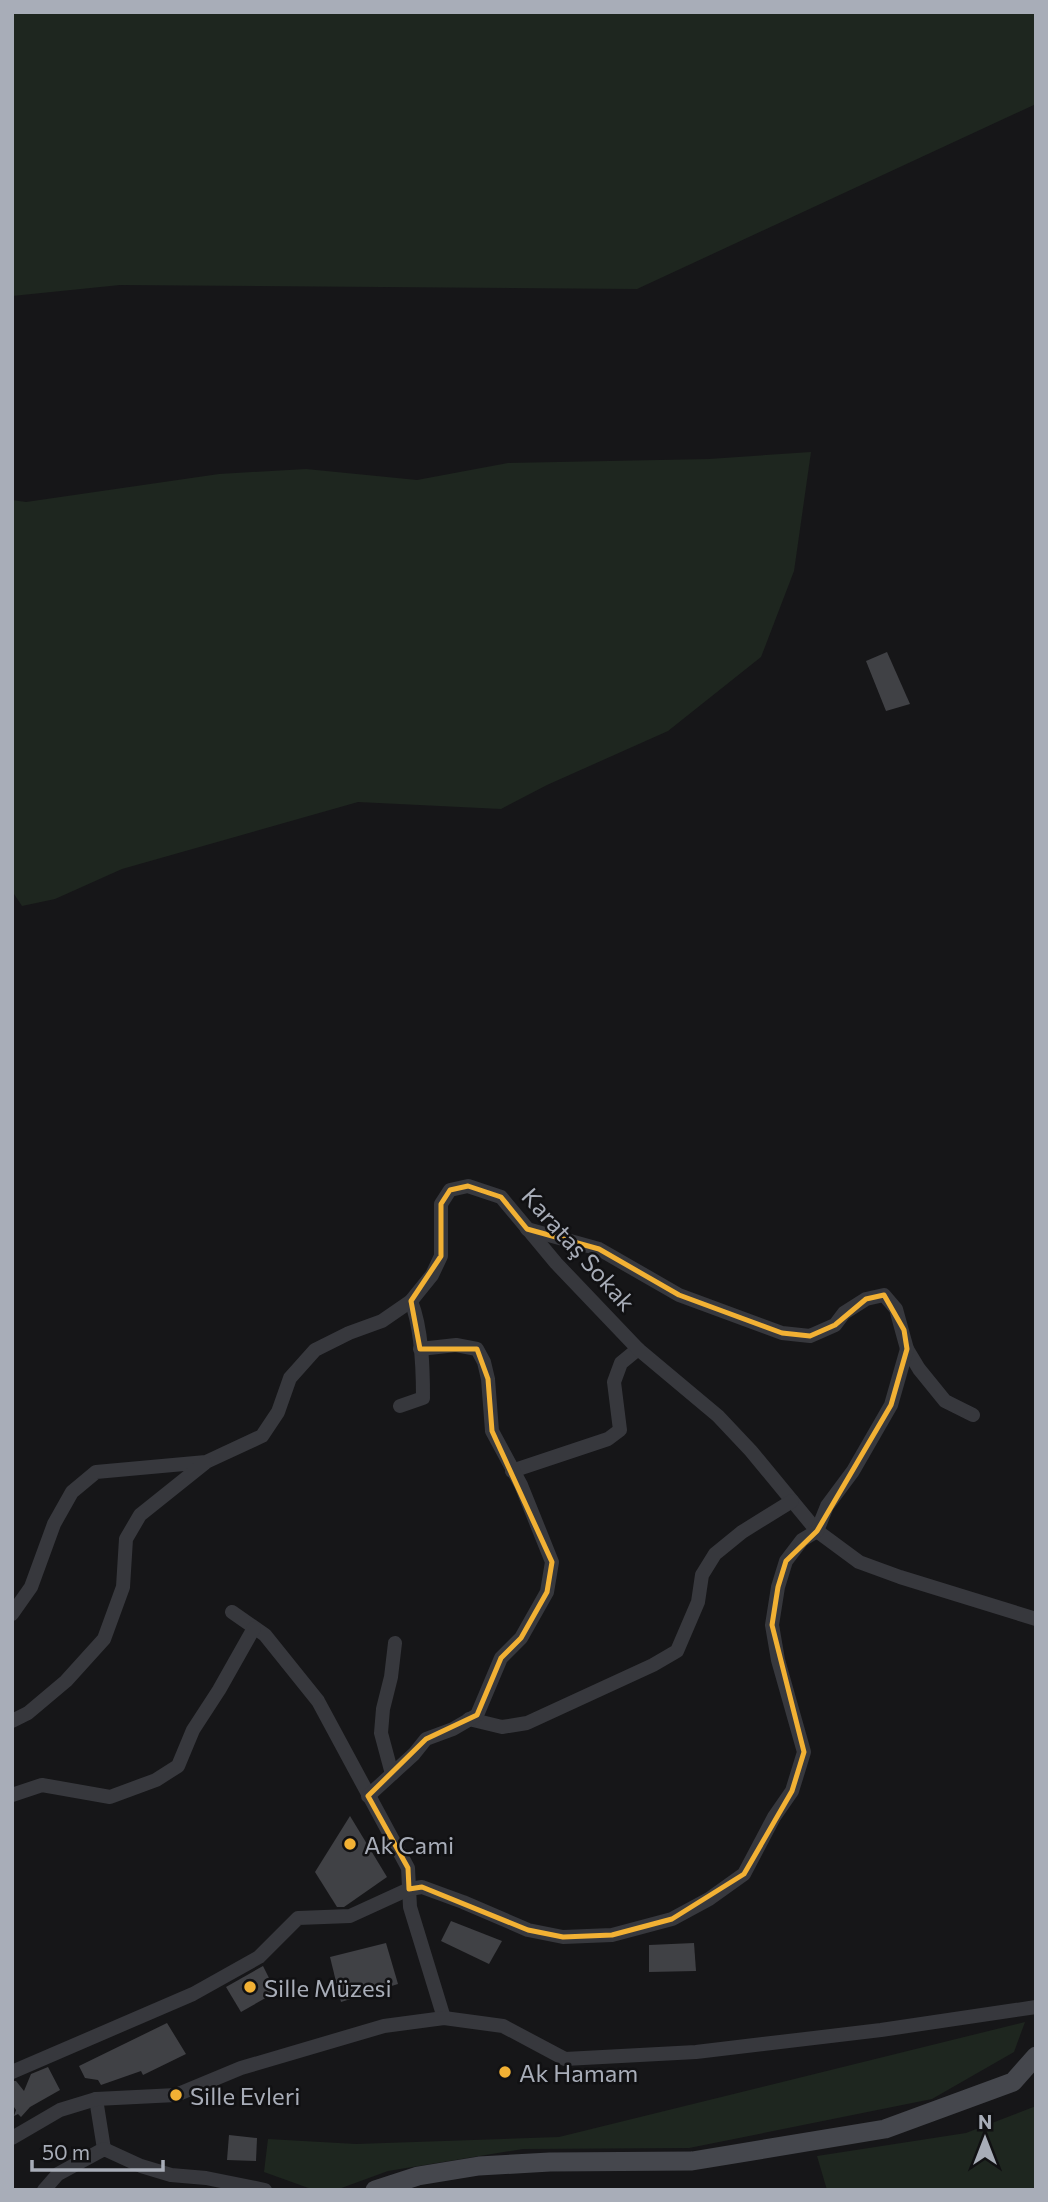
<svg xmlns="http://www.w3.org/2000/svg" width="1048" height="2202" viewBox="0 0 1048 2202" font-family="Commissioner,sans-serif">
<rect width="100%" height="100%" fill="#161618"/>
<g fill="#1e261f">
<polygon points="12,12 1036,12 1036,104 637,289 120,285 12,296"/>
<polygon points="811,452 794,571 761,657 668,731 547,785 501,809 358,802 122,869 55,899 22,906 12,891 12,500 26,502 219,474 306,469 417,480 508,463 709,459"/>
<polygon points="1025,2022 1014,2052 932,2099 689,2148 523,2149 388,2171 336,2190 314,2190 264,2172 268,2139 356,2144 559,2137"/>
<polygon points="1036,2106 1036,2190 827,2190 817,2156 966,2133"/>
</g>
<g fill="#404145">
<polygon points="887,652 910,704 886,711 866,661"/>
<polygon points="350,1816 387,1877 344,1907 337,1907 315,1872"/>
<polygon points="451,1921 502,1941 489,1964 441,1941"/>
<polygon points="386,1943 398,1984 341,2002 330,1957"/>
<polygon points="694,1943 696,1971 649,1972 649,1945"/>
<polygon points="263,1966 276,1992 241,2012 226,1987"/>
<polygon points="167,2023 186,2054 143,2075 141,2071 101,2085 98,2080 85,2078 79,2066"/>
<polygon points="48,2067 60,2090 30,2107 21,2117 18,2114 14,2116 16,2110 12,2104 12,2081 16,2081 24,2091 31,2074"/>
<polygon points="229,2135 257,2138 256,2161 227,2160"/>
</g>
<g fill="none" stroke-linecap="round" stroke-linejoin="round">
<g stroke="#37383d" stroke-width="14">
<polyline points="527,1229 599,1249 679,1295 782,1333 810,1336 835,1325 844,1313 866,1299 884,1295 896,1309 907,1349 919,1369 945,1401 973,1415"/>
<path d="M400,1406L423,1398C423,1368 422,1329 411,1301"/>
<polyline points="512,1471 608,1439 620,1430 614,1382 621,1363 638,1349"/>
<polyline points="232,1612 265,1635 318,1701 408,1868 410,1907 444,2018"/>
<polyline points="12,1614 31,1587 54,1524 72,1492 96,1472 206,1462 262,1436 278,1412 290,1378 315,1350 349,1333 382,1321 411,1301 432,1275 441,1256 441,1204 450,1190 468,1186 501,1197 556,1263 638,1349 718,1416 751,1451 817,1531 859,1562 900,1577 1036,1619"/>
<polyline points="469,1719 502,1727 527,1723 653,1665 677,1651 698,1602 702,1575 715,1554 742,1532 792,1501"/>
<polyline points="12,1721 28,1713 66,1681 104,1639 123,1587 126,1539 140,1515 205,1463"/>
<polyline points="392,1774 381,1733 383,1709 391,1677 395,1643"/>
<polyline points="12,1795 42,1785 110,1797 156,1780 178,1766 193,1730 219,1690 254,1628"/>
<polyline points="368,1796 414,1754 426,1739 453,1729 477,1715 501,1658 521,1638 547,1592 552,1562 521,1485 492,1431 488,1379 484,1362 477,1349 456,1345 420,1349"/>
<polyline points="12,2072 193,1994 259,1957 298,1918 350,1916 409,1889 422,1887 463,1902 528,1930 563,1937 612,1935 672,1919 709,1899 744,1874 774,1817 792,1791 804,1752 778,1660 772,1625 778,1587 786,1561 802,1540 817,1531 827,1506 853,1471 891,1405 907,1349"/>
<polyline points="96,2099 104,2149"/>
<polyline points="12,2138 60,2110 96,2099 176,2095 241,2068 384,2026 444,2018 503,2026 565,2059 696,2052 881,2030 1036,2007"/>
<polyline points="44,2190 58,2174 104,2149 141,2166 171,2175 206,2178 265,2190"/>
</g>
<polyline stroke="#45474d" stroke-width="19" points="375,2190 418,2176 479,2166 550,2162 692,2161 885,2129 1013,2082 1036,2056"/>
</g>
<path fill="none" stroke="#f2b134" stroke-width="5" stroke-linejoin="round" d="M468,1186L501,1197L527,1229L599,1249L679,1295L782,1333L810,1336L835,1325L866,1299L884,1295L904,1330L907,1349L891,1405L817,1531L786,1561L778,1587L772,1625L804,1752L792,1791L744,1874L672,1919L612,1935L563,1937L528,1930L422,1887L409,1889L408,1868L368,1796L426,1739L477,1715L501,1658L521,1638L547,1592L552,1562L492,1431L488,1379L477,1349H420L411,1301L441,1256V1204L450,1190Z"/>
<g fill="#f2b134" stroke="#111113" stroke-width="2.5">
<circle cx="350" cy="1844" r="7"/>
<circle cx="250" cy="1987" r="7"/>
<circle cx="505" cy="2072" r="7"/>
<circle cx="176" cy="2095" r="7"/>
</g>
<g text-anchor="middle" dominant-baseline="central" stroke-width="5" stroke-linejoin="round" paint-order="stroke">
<g font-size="24" fill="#a8adb8" stroke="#111113">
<text transform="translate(579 1249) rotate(48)">Karataş Sokak</text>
</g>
<g font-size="24" fill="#a8adb8" stroke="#111113" text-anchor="start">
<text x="364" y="1844">Ak Cami</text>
<text x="264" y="1987">Sille Müzesi</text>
<text x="519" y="2072">Ak Hamam</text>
<text x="190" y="2095">Sille Evleri</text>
</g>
</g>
<rect width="1048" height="2202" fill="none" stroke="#a8adb8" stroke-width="28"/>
<g transform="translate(985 2139)" stroke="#111113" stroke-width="5" paint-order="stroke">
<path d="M0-5L12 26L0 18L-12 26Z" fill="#a8adb8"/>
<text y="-10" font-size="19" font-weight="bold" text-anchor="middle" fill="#a8adb8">N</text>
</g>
<path d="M32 2160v10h131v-10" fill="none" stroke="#a8adb8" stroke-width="3.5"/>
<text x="42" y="2160" font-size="21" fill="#a8adb8" stroke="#111113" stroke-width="5" paint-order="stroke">50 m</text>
</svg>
